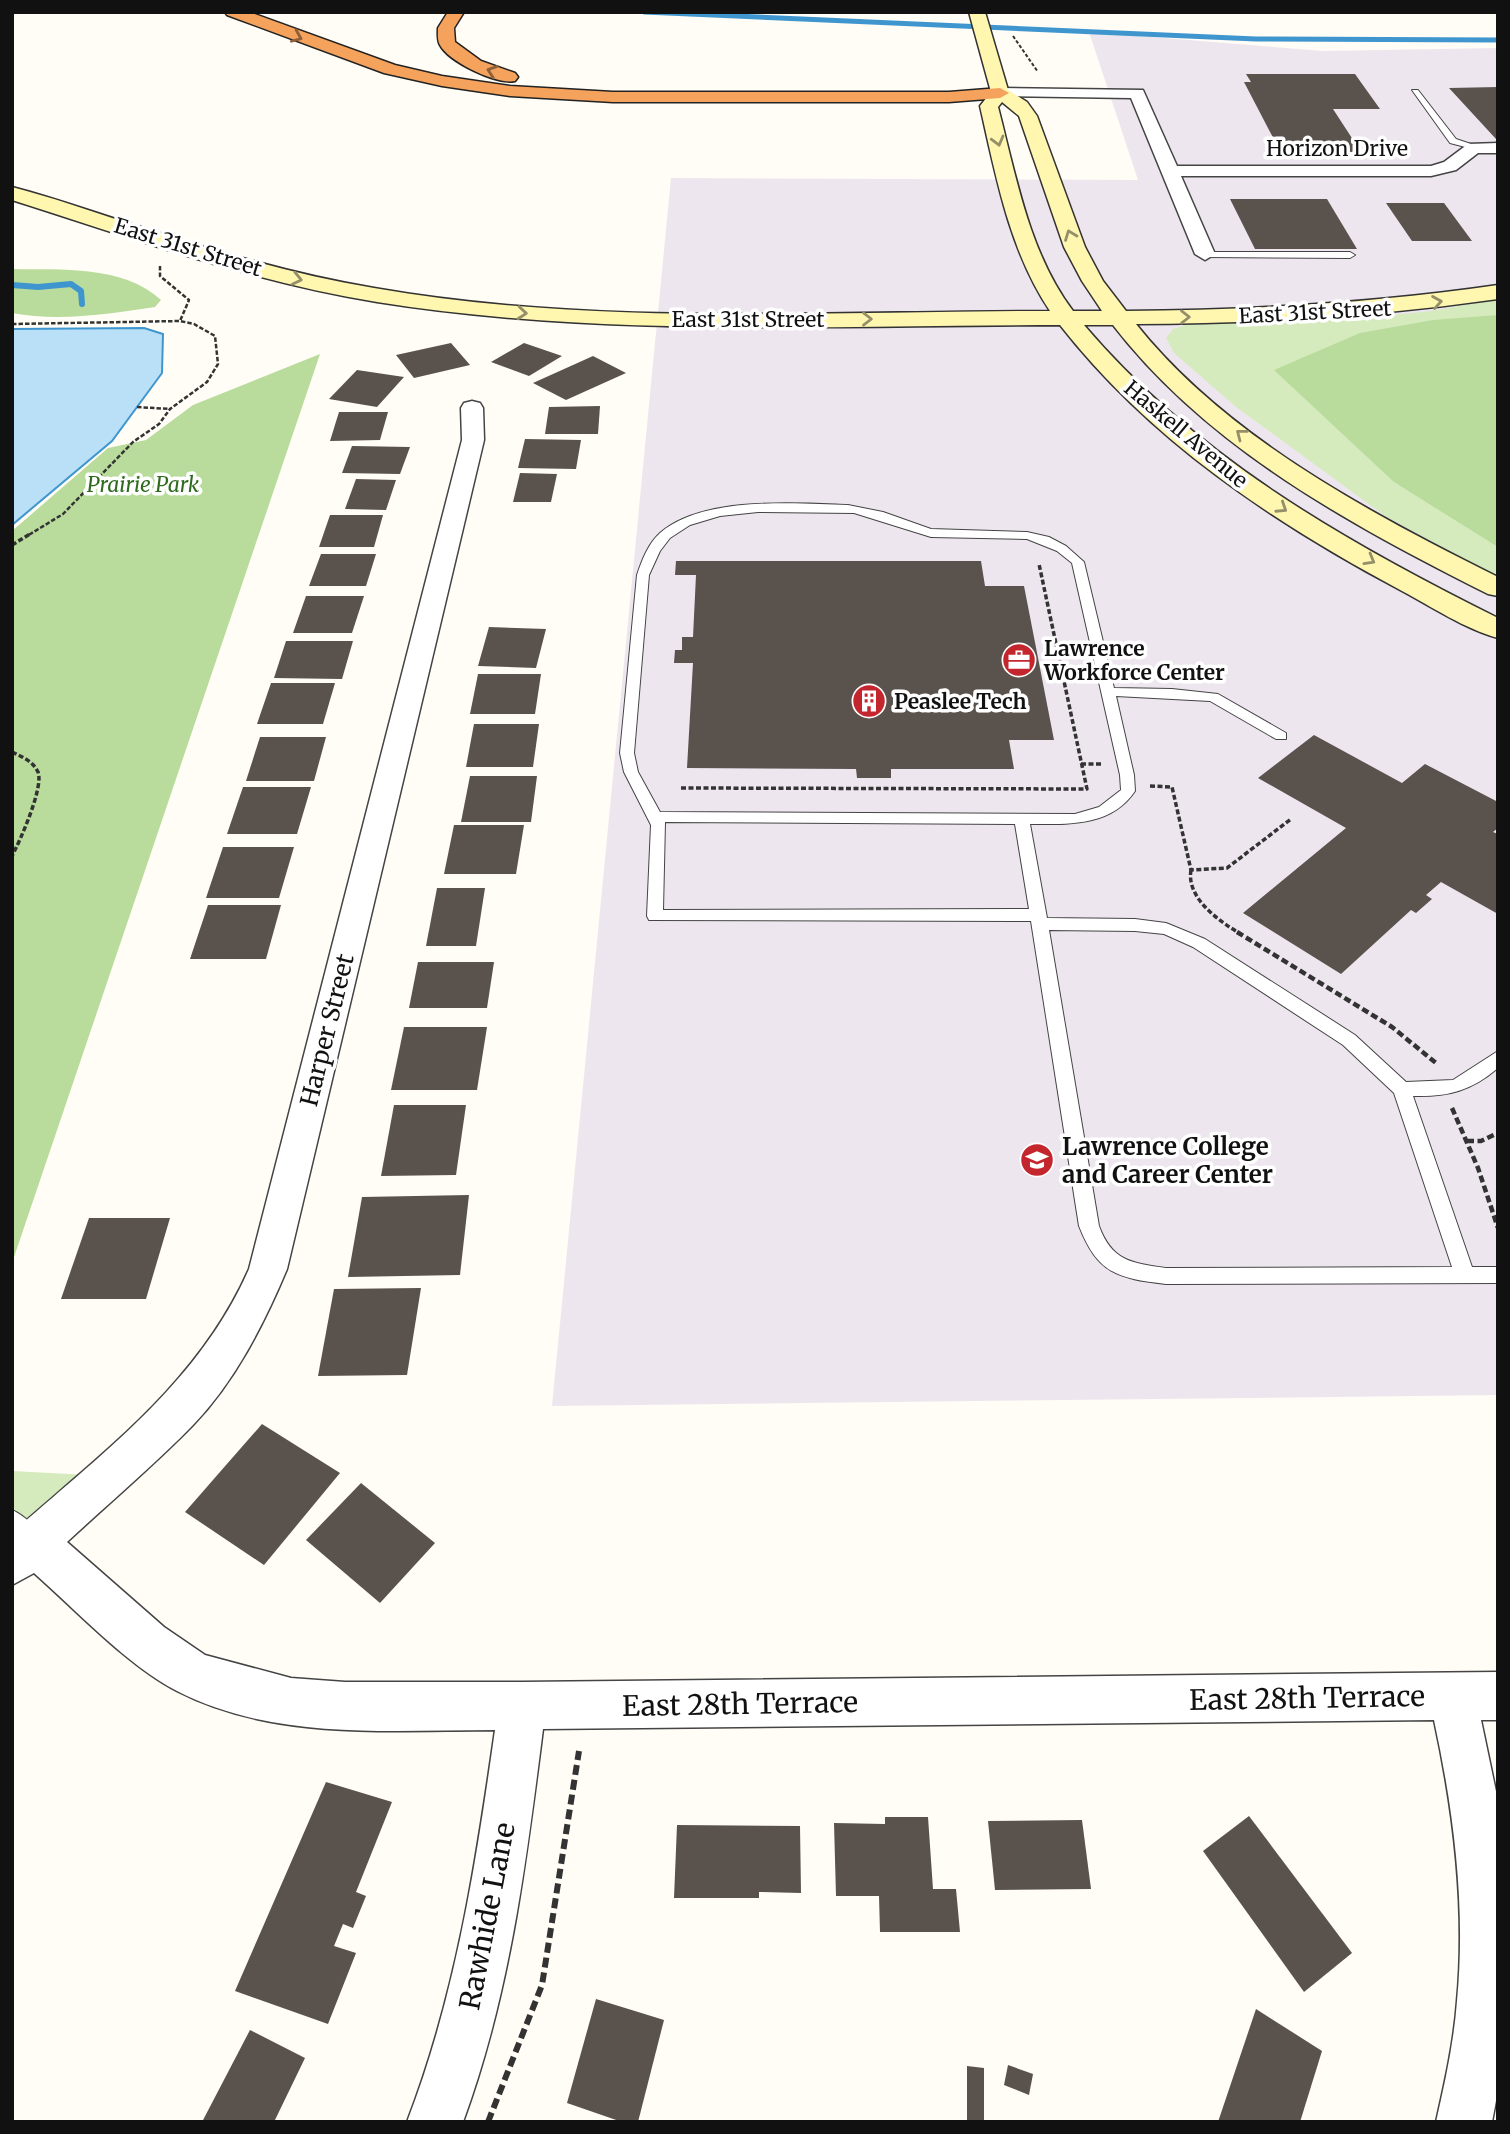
<svg xmlns="http://www.w3.org/2000/svg" width="1510" height="2134" viewBox="0 0 1510 2134" font-family="Merriweather,serif">
<rect width="100%" height="100%" fill="#fffdf5"/>
<polygon fill="#eee6ef" points="1089,32 1323,51 1498,48 1498,1395 552,1406 671,178 1138,180"/>
<g fill="#d5ebbd">
<polygon points="1498,299 1498,578 1385,516 1236,407 1174,353 1166,338 1173,329 1189,324 1353,319 1431,311"/>
<polygon points="12,1471 108,1476 12,1563"/>
</g>
<g fill="#b9dc9c">
<path d="M12,269C60,270 124,265 161,300L155,307C109,314 58,322 12,313Z"/>
<polygon points="1498,315 1498,547 1394,482 1274,370 1360,333 1433,320"/>
<polygon points="320,354 12,1263 12,531 108,448 146,440 193,405"/>
</g>
<polygon fill="#b9e0f7" stroke="#3f96cf" stroke-width="2" points="144,328 163,334 162,373 112,441 12,525 12,329"/>
<g fill="none" stroke-linecap="round" stroke-linejoin="round">
<polyline stroke="#3f96cf" stroke-width="5" points="644,12 1256,39 1498,40"/>
<polyline stroke="#3f96cf" stroke-width="6" points="12,285 38,287 71,284 81,291 82,304"/>
</g>
<g fill="#5a524d">
<polygon points="1246,74 1355,74 1380,109 1333,109 1361,152 1280,151 1244,82 1251,82"/>
<polygon points="1498,87 1498,138 1496,139 1449,88"/>
<polygon points="1230,199 1327,199 1357,249 1255,249"/>
<polygon points="1386,203 1444,203 1472,241 1412,241"/>
<polygon points="451,343 470,365 414,378 396,355"/>
<polygon points="524,343 562,356 529,376 491,362"/>
<polygon points="593,356 626,373 566,400 533,383"/>
<polygon points="357,370 404,377 377,407 329,399"/>
<polygon points="600,406 598,434 545,434 549,407"/>
<polygon points="339,412 388,412 380,440 330,441"/>
<polygon points="525,439 581,440 576,469 518,468"/>
<polygon points="352,446 410,447 400,474 342,473"/>
<polygon points="520,473 557,474 551,502 513,502"/>
<polygon points="356,479 396,480 386,510 345,509"/>
<polygon points="330,515 383,515 374,547 319,547"/>
<polygon points="321,554 376,554 366,586 309,586"/>
<polygon points="676,561 981,561 985,586 1024,586 1054,740 1009,740 1014,769 891,769 891,778 857,778 856,769 687,768 693,663 674,663 675,650 682,650 682,637 693,637 696,575 675,575"/>
<polygon points="306,596 364,596 352,633 293,633"/>
<polygon points="489,627 546,629 536,668 478,666"/>
<polygon points="286,641 353,641 342,679 274,678"/>
<polygon points="478,674 541,674 535,714 470,714"/>
<polygon points="271,683 335,683 323,724 257,724"/>
<polygon points="474,724 539,724 533,767 466,767"/>
<polygon points="1314,735 1402,783 1425,764 1498,802 1498,828 1493,832 1498,834 1498,914 1441,882 1426,895 1432,899 1416,913 1411,910 1341,974 1243,913 1346,828 1258,778"/>
<polygon points="260,737 326,737 314,781 246,781"/>
<polygon points="470,776 537,776 531,822 461,822"/>
<polygon points="243,787 311,787 297,834 227,834"/>
<polygon points="454,825 524,825 516,874 444,874"/>
<polygon points="223,847 294,847 279,898 206,898"/>
<polygon points="437,888 485,888 476,946 426,946"/>
<polygon points="208,905 281,905 266,959 190,959"/>
<polygon points="418,962 494,962 487,1008 409,1008"/>
<polygon points="404,1027 487,1027 477,1090 391,1090"/>
<polygon points="394,1105 466,1105 456,1175 381,1176"/>
<polygon points="469,1195 460,1275 348,1277 362,1197"/>
<polygon points="89,1218 170,1218 146,1299 61,1299"/>
<polygon points="421,1288 407,1375 318,1376 334,1289"/>
<polygon points="262,1424 340,1473 264,1565 185,1512"/>
<polygon points="361,1483 435,1543 380,1603 306,1540"/>
<polygon points="326,1782 392,1802 356,1892 366,1896 353,1928 343,1924 334,1946 356,1953 328,2024 235,1991"/>
<polygon points="1249,1816 1352,1953 1304,1992 1203,1851"/>
<polygon points="885,1817 928,1817 933,1889 956,1889 960,1932 880,1932 879,1896 836,1896 834,1823 885,1824"/>
<polygon points="1082,1820 1091,1889 995,1890 988,1821"/>
<polygon points="677,1825 800,1826 801,1893 759,1892 759,1898 674,1898"/>
<polygon points="596,1999 664,2020 638,2122 622,2122 567,2103"/>
<polygon points="1256,2009 1322,2051 1300,2122 1218,2122"/>
<polygon points="250,2030 305,2058 274,2122 202,2122"/>
<polygon points="1008,2065 1033,2074 1029,2095 1004,2085"/>
<polygon points="967,2066 984,2068 984,2122 967,2122"/>
</g>
<g fill="none" stroke-linecap="round" stroke-linejoin="round">
<g stroke="#444" stroke-width="2">
<g id="service">
<polygon points="1412,90 1418,90 1456,139 1477,146 1477,150 1450,143"/>
<polygon points="1202,252 1350,252 1355,255 1350,258 1205,257 1200,254"/>
<path d="M848,505L883,512L931,529L1027,532L1049,537L1066,546L1084,562L1114,688L1172,689L1218,694L1286,733V739H1276L1210,701L1116,696L1134,775L1135,791C1111,827 1069,824 1030,824L1047,918L1135,919L1166,923L1205,939L1355,1035L1406,1082L1453,1080L1498,1051V1068C1471,1091 1448,1097 1413,1096L1472,1267H1498V1283L1166,1284C1117,1278 1098,1274 1079,1226L1031,921L649,920L647,916L651,825L624,772L620,753L637,575C642,560 648,544 660,533C702,496 795,503 848,505ZM758,512L854,513L931,537L1027,539L1057,551L1072,563L1120,775L1121,790L1099,807L1075,814L660,812L638,772L634,753L649,575L660,551L670,538L690,525L720,516ZM665,822L1015,824L1029,909L663,910ZM1049,930L1135,931L1164,934L1193,947L1343,1045L1394,1093L1452,1267L1166,1268C1131,1263 1112,1261 1099,1226Z"/>
<path d="M12,1510C25,1516 40,1530 45,1543L42,1551L34,1554L26,1551L12,1537Z"/>
</g>
</g>
<g stroke="#444" stroke-width="3">
<g id="minor">
<polygon points="1000,88 1143,90 1177,166 1431,166 1444,162 1468,144 1498,143 1498,153 1478,153 1456,170 1431,176 1181,176 1215,254 1205,260 1195,254 1131,98 994,96 992,93"/>
<path d="M472,401L480,403L483,408L484,440L287,1269C264,1324 235,1381 193,1425C153,1466 109,1503 67,1542L164,1627L205,1655L291,1678L345,1682H522L1498,1672V1720H1481L1498,1801V2090L1492,2122H1436C1445,2082 1454,2042 1457,2001C1466,1907 1454,1812 1434,1720L543,1729C526,1863 510,1994 463,2122H407C456,1995 476,1864 495,1730C390,1730 274,1741 177,1691C128,1666 76,1610 34,1573L12,1585V1533C102,1453 199,1383 249,1269L462,440L461,408L464,403Z"/>
</g>
</g>
<g stroke="#333" stroke-width="3">
<path id="secondary" d="M969,12H985L1008,90L1027,102L1037,116L1085,247L1103,281L1126,311C1251,310 1374,303 1498,285V299C1378,316 1258,324 1136,324C1226,437 1371,514 1498,577V596L1488,594C1351,525 1208,448 1113,325H1084C1196,457 1345,542 1498,618V638C1465,629 1432,607 1402,591C1274,523 1150,440 1060,325C833,325 603,338 377,302C252,282 132,238 12,200V187C51,197 90,211 128,223C209,249 290,274 374,288C596,327 826,311 1050,311C1009,250 996,176 980,106L991,92ZM1002,102L1019,116L1064,247L1082,281L1102,311H1073C1029,253 1016,176 998,107Z"/>
</g>
<g stroke="#222" stroke-width="3">
<g id="motorway">
<polygon points="225,12 249,12 395,65 442,76 510,86 613,92 949,92 1000,88 1009,93 1000,98 949,102 613,102 510,96 442,86 384,73 227,15"/>
<path d="M448,12H464L454,28L455,42L481,61L515,73L518,77L515,81C497,85 449,62 440,45C437,40 438,33 438,28Z"/>
</g>
</g>
<polyline stroke="#333" stroke-width="2" stroke-dasharray="3.5 2" stroke-linecap="butt" points="1013,36 1038,72"/>
<g stroke="#333" stroke-width="2.5" stroke-dasharray="4.5 2" stroke-linecap="butt">
<polyline points="160,266 160,276 189,300 180,321"/>
<polyline points="12,324 180,321 194,324 215,336 218,364 207,382 170,409 159,424 133,442 63,514 27,536"/>
<polyline points="137,407 170,409"/>
</g>
<g stroke="#333" stroke-width="3.5" stroke-dasharray="5 2.5" stroke-linecap="butt">
<polyline points="12,545 30,534"/>
<path d="M12,752C22,757 33,761 38,772C44,787 20,841 12,856"/>
<polyline points="1081,764 1101,764"/>
<polyline points="1150,786 1172,787 1191,870 1227,868 1291,819"/>
<polyline points="681,788 1087,789 1039,564"/>
<path d="M1191,870C1186,898 1219,921 1239,933"/>
</g>
<g stroke="#333" stroke-width="4.5" stroke-dasharray="7 3.5" stroke-linecap="butt">
<polyline points="1237,932 1392,1027 1436,1063"/>
<polyline points="1452,1108 1478,1168 1498,1228"/>
<polyline points="1467,1141 1481,1141 1498,1133"/>
</g>
<polyline stroke="#333" stroke-width="6" stroke-dasharray="10 5" stroke-linecap="butt" points="488,2122 542,1985 579,1751"/>
<use href="#service" fill="#fff" fill-rule="evenodd"/>
<use href="#minor" fill="#fff" fill-rule="evenodd"/>
<use href="#secondary" fill="#fff6b0" fill-rule="evenodd"/>
<use href="#motorway" fill="#f5a25d" fill-rule="evenodd"/>
</g>
<defs><path id="oneway-chevron" d="M-2-3.5L2.5 0L-2 3.5" fill="none" stroke-width="1.6" stroke-linecap="round" stroke-linejoin="round" transform="scale(1.75)"/></defs>
<g stroke="#8e613b">
<use href="#oneway-chevron" transform="translate(297 37) rotate(23)"/>
<use href="#oneway-chevron" transform="translate(492 71) rotate(-161)"/>
</g>
<g stroke="#948f68">
<use href="#oneway-chevron" transform="translate(998 141) rotate(75)"/>
<use href="#oneway-chevron" transform="translate(1070 235) rotate(-111)"/>
<use href="#oneway-chevron" transform="translate(297 279) rotate(13)"/>
<use href="#oneway-chevron" transform="translate(1437 302) rotate(-9)"/>
<use href="#oneway-chevron" transform="translate(522 313) rotate(5)"/>
<use href="#oneway-chevron" transform="translate(1185 317)"/>
<use href="#oneway-chevron" transform="translate(867 319)"/>
<use href="#oneway-chevron" transform="translate(1241 434) rotate(-142)"/>
<use href="#oneway-chevron" transform="translate(1282 508) rotate(33)"/>
<use href="#oneway-chevron" transform="translate(1370 560) rotate(30)"/>
</g>
<defs>
<g id="office-disc" transform="scale(1.75)"><circle r="9.5" fill="#c4262e" stroke="#fff"/><path d="M-6-3h4V-5.5h4V-3h4V5H-6ZM-1-4.5V-3h2v-1.5ZM-6 0V1H6V0Z" fill="#fff"/></g>
<g id="building-disc" transform="scale(1.75)"><circle r="9.5" fill="#c4262e" stroke="#fff"/><path d="M-4-6H4V6H1V3H-1V6H-4ZM-2.5-4.3h1.7v1.8h-1.7ZM.8-4.3h1.7v1.8H.8ZM-2.5-1h1.7V.8h-1.7ZM.8-1h1.7V.8H.8Z" fill="#fff"/></g>
<g id="school-disc" transform="scale(1.75)"><circle r="9.5" fill="#c4262e" stroke="#fff"/><path d="M0-5L7-2L0 1L-7-2ZM-4 1L0 2.5L4 1V4Q0 6-4 4Z" fill="#fff"/></g>
</defs>
<g fill-rule="evenodd">
<use href="#office-disc" x="1019" y="660"/>
<use href="#building-disc" x="869" y="701"/>
<use href="#school-disc" x="1037" y="1160"/>
</g>
<g text-anchor="middle" dominant-baseline="central" stroke-width="7" stroke-linejoin="round" paint-order="stroke">
<g font-size="21" fill="#111" stroke="#fff">
<text x="1337" y="148">Horizon Drive</text>
<text transform="translate(188 247) rotate(17)">East 31st Street</text>
<text transform="translate(1315 312) rotate(-3)">East 31st Street</text>
<text x="748" y="319">East 31st Street</text>
<text transform="translate(1186 434) rotate(40)">Haskell Avenue</text>
</g>
<g font-size="21" font-style="italic" fill="#2f6b1f" stroke="#fff">
<text x="143" y="484">Prairie Park</text>
</g>
<g font-size="21" font-weight="bold" fill="#111" stroke="#fff" text-anchor="start">
<text x="1044" y="648">Lawrence<tspan x="1044" dy="24">Workforce Center</tspan></text>
<text x="894" y="701">Peaslee Tech</text>
</g>
<g font-size="24" fill="#111" stroke="#fff">
<text transform="translate(327 1030) rotate(-76)">Harper Street</text>
</g>
<g font-size="24" font-weight="bold" fill="#111" stroke="#fff" text-anchor="start">
<text x="1062" y="1146">Lawrence College<tspan x="1062" dy="28">and Career Center</tspan></text>
</g>
<g font-size="28" fill="#111" stroke="#fff">
<text transform="translate(1307 1698) rotate(-1)">East 28th Terrace</text>
<text transform="translate(740 1704) rotate(-1)">East 28th Terrace</text>
<text transform="translate(487 1916) rotate(-79)">Rawhide Lane</text>
</g>
</g>
<rect width="1510" height="2134" fill="none" stroke="#111111" stroke-width="28"/>
</svg>
